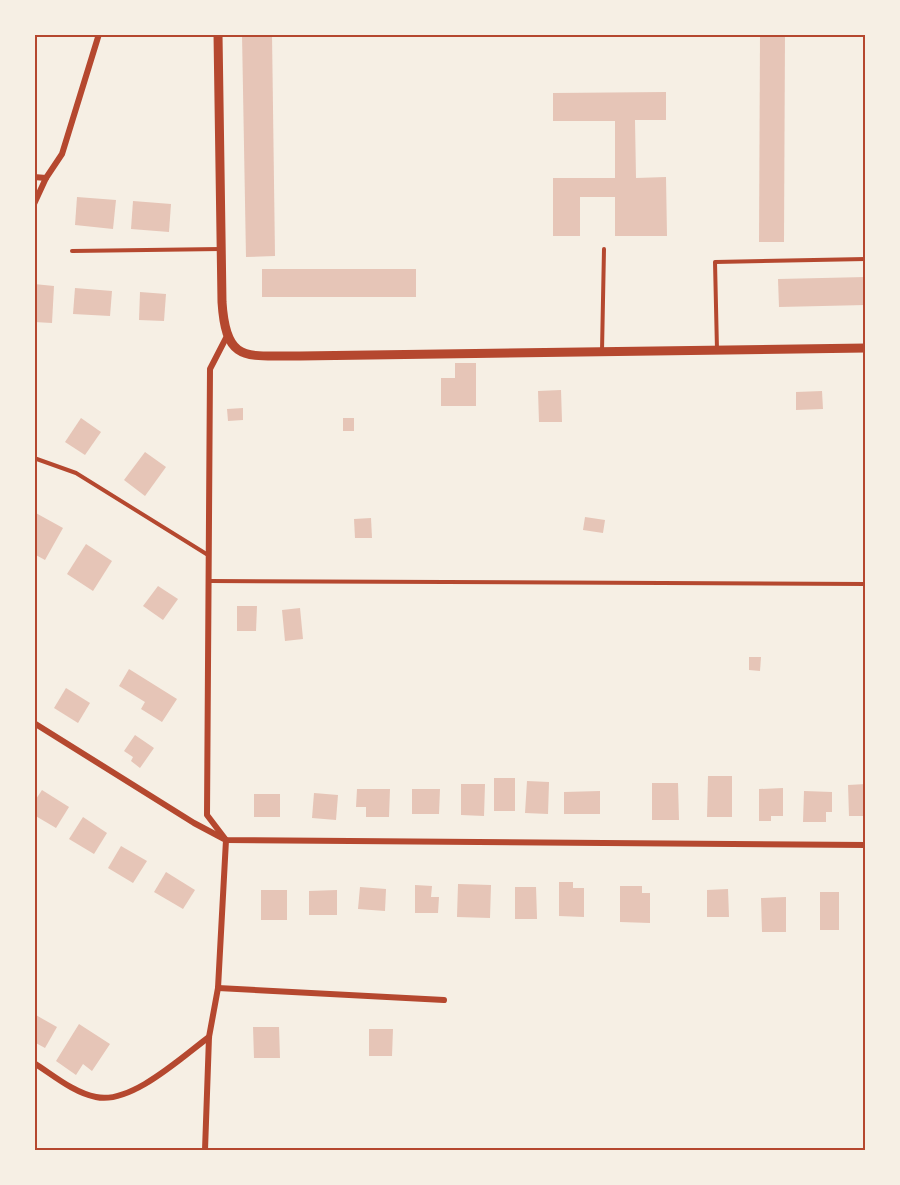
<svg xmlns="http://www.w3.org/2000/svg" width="900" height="1185" viewBox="0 0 900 1185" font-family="Lato,sans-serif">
<rect width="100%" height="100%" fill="#f6efe4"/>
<g fill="#e6c5b7">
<polygon points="242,34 272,34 275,256 246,257"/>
<polygon points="760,34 785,34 784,242 759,242"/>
<polygon points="666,92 666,120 635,120 636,178 666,177 667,236 615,236 615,197 580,197 580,236 553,236 553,178 615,178 615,121 553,121 553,93"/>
<polygon points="77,197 116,200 113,229 75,225"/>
<polygon points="133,201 171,204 169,232 131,229"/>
<rect x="262" y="269" width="154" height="28"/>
<polygon points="866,277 866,305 779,307 778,279"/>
<polygon points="34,284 54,286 52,323 34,322"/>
<polygon points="75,288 112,291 110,316 73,314"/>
<polygon points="140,292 166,294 164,321 139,320"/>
<polygon points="455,363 476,363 476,406 441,406 441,378 455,378"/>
<polygon points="561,390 562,422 539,422 538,391"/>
<polygon points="822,391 823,409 796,410 796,392"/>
<polygon points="243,408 243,420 228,421 227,409"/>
<polygon points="81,418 101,432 85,455 65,442"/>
<rect x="343" y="418" width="11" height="13"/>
<polygon points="145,452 166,467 145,496 124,480"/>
<polygon points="34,512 63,528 45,560 34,554"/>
<polygon points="585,517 605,520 603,533 583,530"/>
<polygon points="371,518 372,538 355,538 354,519"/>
<polygon points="86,544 112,561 93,591 67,574"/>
<polygon points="158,586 178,599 163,620 143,606"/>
<polygon points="237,606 257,606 256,631 237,631"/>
<polygon points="300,608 303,639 285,641 282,610"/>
<polygon points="749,657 761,657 760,671 749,670"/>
<polygon points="129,669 177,699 162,722 141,709 145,702 119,686"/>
<polygon points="66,688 90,703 78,723 54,708"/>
<polygon points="135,735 154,748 140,768 131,761 133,757 124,751"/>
<polygon points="708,776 732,776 732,817 707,817"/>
<rect x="494" y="778" width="21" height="33"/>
<polygon points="527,781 549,782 548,814 525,813"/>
<polygon points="652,783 678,783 679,820 652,820"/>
<polygon points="461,784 485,784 484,816 461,815"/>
<polygon points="866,784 866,816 849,816 848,785"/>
<polygon points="783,788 783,816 771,816 771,821 759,821 759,789"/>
<polygon points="357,789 390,789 389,817 366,817 366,807 356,807"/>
<polygon points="412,789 440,789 439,814 412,814"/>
<polygon points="42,790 69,807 56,828 34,815 34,802"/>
<polygon points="600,791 600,814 564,814 564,792"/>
<polygon points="804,791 832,792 832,812 826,812 826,822 803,822"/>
<polygon points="314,793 338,795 336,820 312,818"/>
<rect x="254" y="794" width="26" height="23"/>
<polygon points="83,817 107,833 94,854 69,839"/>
<polygon points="121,846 147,861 133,883 108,868"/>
<polygon points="166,872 195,890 183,909 154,892"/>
<polygon points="559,882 573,882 573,888 584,888 584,917 559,916"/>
<polygon points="458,884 491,885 490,918 457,917"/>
<polygon points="415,885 432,886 431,897 439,897 438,913 415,913"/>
<polygon points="620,886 642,886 642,893 650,893 650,923 620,922"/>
<polygon points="360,887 386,889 385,911 358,909"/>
<polygon points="515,887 536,887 537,919 515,919"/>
<polygon points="728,889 729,917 707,917 707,890"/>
<rect x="261" y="890" width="26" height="30"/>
<polygon points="337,890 337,915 309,915 309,891"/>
<rect x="820" y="892" width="19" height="38"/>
<polygon points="786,897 786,932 762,932 761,898"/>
<polygon points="34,1014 57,1027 45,1048 34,1042"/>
<polygon points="79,1024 110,1044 92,1071 83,1064 76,1075 56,1061"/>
<polygon points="253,1027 279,1027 280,1058 254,1058"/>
<polygon points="369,1029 393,1029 392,1056 369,1056"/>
</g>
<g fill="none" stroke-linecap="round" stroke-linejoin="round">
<g stroke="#b5482f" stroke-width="4">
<polyline points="72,251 221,249"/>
<polyline points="717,350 715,262 866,259"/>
<polyline points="602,351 604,249"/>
<polyline points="34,458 76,473 208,555"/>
<polyline points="209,581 866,584"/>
</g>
<g stroke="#b5482f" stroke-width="6">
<polyline points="34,177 46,178"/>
<polyline points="34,204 46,178 62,154 99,34"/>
<polyline points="226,338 210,369 207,815 226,840 866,845"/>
<polyline points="34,723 194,823 226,840 218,988 209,1037 205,1150"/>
<polyline points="218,988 444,1000"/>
<path d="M34,1063C53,1075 74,1093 96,1097C131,1105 183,1056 209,1037"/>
</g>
<path stroke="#b5482f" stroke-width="9" d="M218,34L222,302C226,365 247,355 300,356L866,348"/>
</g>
<rect width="900" height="1185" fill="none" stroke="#f6efe4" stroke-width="72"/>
<rect x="36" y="36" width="828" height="1113" fill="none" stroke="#b5482f" stroke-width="2"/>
</svg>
